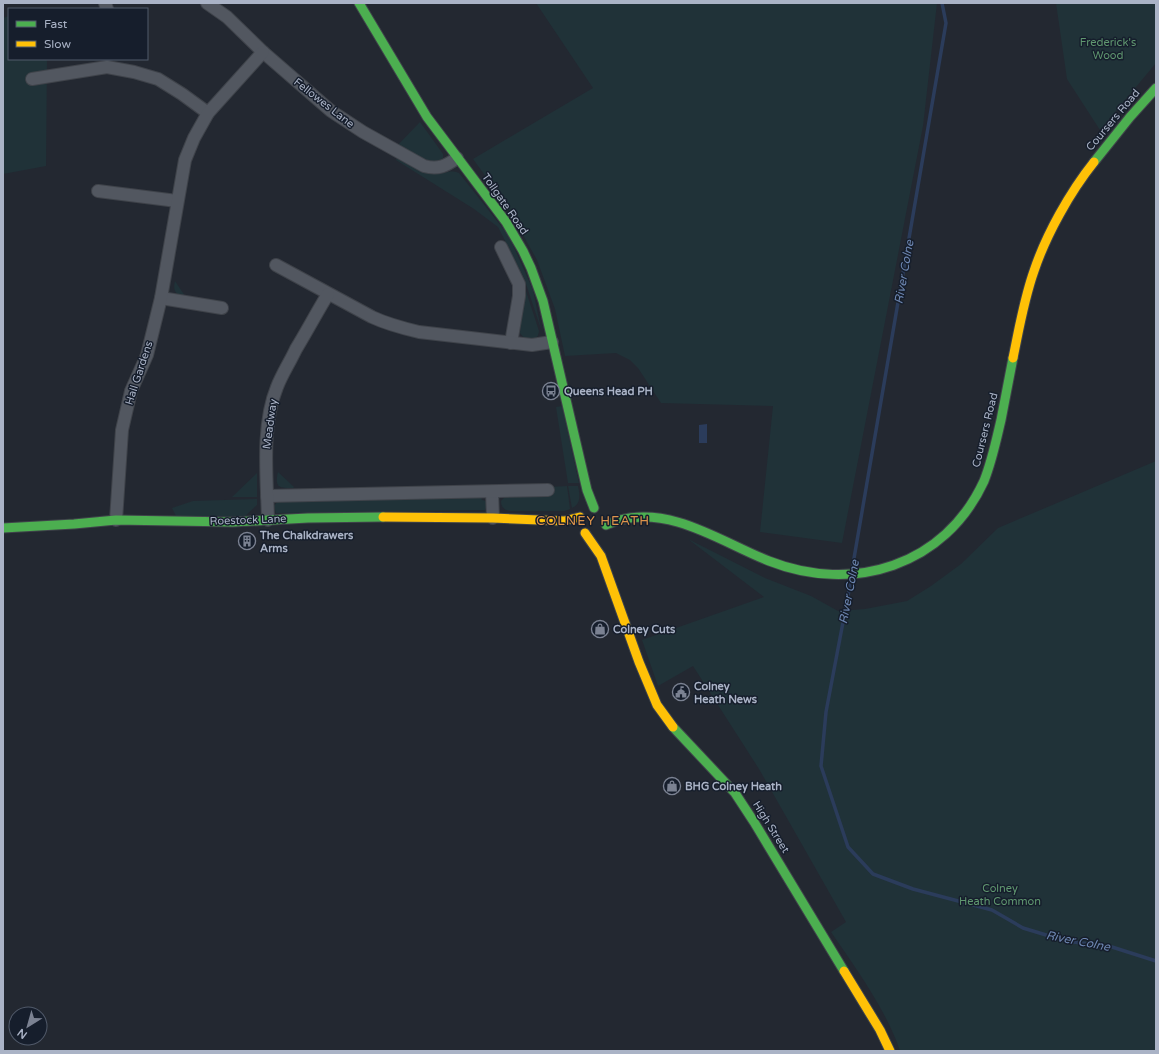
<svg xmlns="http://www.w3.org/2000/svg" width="1159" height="1054" viewBox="0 0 1159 1054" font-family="'Varela Round',sans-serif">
<rect width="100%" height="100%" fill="#232831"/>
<g fill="#203238">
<polygon points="536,3 937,3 923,126 842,543 760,532 773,406 661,403 638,368 630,360 616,353 565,356 555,309 537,260 505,203 473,159 593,88"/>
<polygon points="1056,3 1156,3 1156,63 1100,130 1067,79"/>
<polygon points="9,16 9,59 47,59 46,166 3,174 3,18"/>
<polygon points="420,122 443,154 443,158 437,162 427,162 397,146"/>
<path d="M397,158C407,163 424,174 435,174C445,175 448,169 459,173L509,236L533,290L541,329L524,278L498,227L474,209L396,160Z"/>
<path d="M175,281L185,296L195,297L194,299C182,296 171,296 175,281Z"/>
<path d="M524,285L539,331C538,340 532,340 525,339L520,333Z"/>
<polygon points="562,406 579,483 568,483 556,407"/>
<path d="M1156,461V1051H900C887,1011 855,967 831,932L846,922L759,769L693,666L658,686L642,640L764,597L688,539L765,578L811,596L838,611L865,609L907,601L931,586L961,564L998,528Z"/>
<path d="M278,472L294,487L293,488C280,488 274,488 278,472Z"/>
<polygon points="257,473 257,497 232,497"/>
<path d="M567,486L570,509L565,511H510C504,510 501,507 501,501L506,496L550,487Z"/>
<path d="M568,486H578C580,495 581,504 572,508Z"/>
<polygon points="481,497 482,500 486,501 487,505 485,510 276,513 274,506 278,501"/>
<polygon points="257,499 257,505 244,517 176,516 172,508 193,501"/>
</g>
<polygon fill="#2b3c5b" points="707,424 707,443 699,443 699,425"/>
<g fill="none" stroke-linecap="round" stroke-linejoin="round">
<g stroke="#2b3c5b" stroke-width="3.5">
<polyline points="852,570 946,23 942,3"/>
<polyline points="851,580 826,712 821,766 848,847 873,874 913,889 992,910 1023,928 1066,941 1112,947 1156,961"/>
</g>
<g stroke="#3f434a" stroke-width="14">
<g id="street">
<polyline points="105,3 107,9"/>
<path d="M207,3L227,17L263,52L331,111L363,132L424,166C438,170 446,166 457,158"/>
<polyline points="32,79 107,67 134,72 158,79 182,94 208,113"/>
<polyline points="98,191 177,201"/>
<polyline points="501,247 519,284 519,296 511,343"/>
<path d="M276,265L372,317C387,324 402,328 419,332L532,345L552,342"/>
<polyline points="161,298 222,308"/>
<polyline points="492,492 493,518"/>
<polyline points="267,496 548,490"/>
<polyline points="116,520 122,430 131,391 147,355 161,298 185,160 194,138 208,113 263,52"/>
<path d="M268,520C267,478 261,426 277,387C282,374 290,362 296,349C307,331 317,312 328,294"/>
</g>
</g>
<g stroke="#3f434a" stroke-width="11">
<g id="fast">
<polyline points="359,3 427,117 506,222 523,251 531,268 543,301 587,490 594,508"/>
<polyline points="1094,162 1130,117 1156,88"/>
<path d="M606,525C611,523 615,521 620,520C672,506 723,543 769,561C853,594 945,566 984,481C992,461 996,441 1001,420C1005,399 1009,378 1013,358"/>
<polyline points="3,528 74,524 116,520 233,522 308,518 383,517"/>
<polyline points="673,727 735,793 754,822 844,971"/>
</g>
</g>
<g stroke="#3f434a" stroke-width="11">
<g id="slow">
<path d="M1013,358C1019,329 1024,299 1034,271C1046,235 1070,192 1094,162"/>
<polyline points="383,517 493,518 564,521 580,517"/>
<polyline points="585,533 601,556 639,662 657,705 673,727"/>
<polyline points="844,971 880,1030 890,1051"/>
</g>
</g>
<use href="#street" stroke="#525760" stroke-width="12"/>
<use href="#fast" stroke="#4caf50" stroke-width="9"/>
<use href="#slow" stroke="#ffc107" stroke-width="9"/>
</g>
<defs>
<g id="bus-ring" transform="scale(0.9)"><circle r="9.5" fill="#161e2c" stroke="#7b8292" stroke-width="1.5"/><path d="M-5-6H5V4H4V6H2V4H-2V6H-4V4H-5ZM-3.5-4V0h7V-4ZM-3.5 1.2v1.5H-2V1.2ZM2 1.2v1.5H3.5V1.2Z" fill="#7b8292"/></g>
<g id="building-ring" transform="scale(0.9)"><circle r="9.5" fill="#161e2c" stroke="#7b8292" stroke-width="1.5"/><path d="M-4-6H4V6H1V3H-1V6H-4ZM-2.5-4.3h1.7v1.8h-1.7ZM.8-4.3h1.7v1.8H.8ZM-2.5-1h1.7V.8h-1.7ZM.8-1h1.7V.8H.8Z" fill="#7b8292"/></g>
<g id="shop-ring" transform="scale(0.9)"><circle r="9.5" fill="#161e2c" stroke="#7b8292" stroke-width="1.5"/><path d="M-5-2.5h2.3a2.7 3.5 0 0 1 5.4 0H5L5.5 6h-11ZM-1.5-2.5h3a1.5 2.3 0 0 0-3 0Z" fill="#7b8292"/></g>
<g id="civic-ring" transform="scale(0.9)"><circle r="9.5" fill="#161e2c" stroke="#7b8292" stroke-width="1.5"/><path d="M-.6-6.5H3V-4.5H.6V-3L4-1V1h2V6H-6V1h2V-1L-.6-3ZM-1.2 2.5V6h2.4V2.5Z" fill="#7b8292"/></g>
</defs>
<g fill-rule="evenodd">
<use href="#bus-ring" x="551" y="391"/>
<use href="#building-ring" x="247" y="541"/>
<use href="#shop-ring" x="600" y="629"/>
<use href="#civic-ring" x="681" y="692"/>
<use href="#shop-ring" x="672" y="786"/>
</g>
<g text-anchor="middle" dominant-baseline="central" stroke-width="3" stroke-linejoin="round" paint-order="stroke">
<g font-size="11" fill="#609870" stroke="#161e2c">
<text x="1108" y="42">Frederick's<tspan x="1108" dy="13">Wood</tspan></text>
<text x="1000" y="888">Colney<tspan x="1000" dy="13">Heath Common</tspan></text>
</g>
<g font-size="11" fill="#aab3c6" stroke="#161e2c">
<text transform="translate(324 103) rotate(38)">Fellowes Lane</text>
<text transform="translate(1113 120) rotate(-50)">Coursers Road</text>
<text transform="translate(505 204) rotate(55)">Tollgate Road</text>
<text transform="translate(139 373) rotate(-72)">Hall Gardens</text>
<text transform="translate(270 424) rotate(-82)">Meadway</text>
<text transform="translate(985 430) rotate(-76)">Coursers Road</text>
<text transform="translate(248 520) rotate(-2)">Roestock Lane</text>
<text transform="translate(771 827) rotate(58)">High Street</text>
</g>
<g font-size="11" font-weight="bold" fill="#aab3c6" stroke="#161e2c" text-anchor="start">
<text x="564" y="391">Queens Head PH</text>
<text x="260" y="535">The Chalkdrawers<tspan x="260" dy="13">Arms</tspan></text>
<text x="613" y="629">Colney Cuts</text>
<text x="694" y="686">Colney<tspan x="694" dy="13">Heath News</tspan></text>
<text x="685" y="786">BHG Colney Heath</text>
</g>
<g font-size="12" font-style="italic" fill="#6e87b2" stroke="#161e2c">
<text transform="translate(904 272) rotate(-80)">River Colne</text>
<text transform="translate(849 592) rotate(-79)">River Colne</text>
<text transform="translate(1078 941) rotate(11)">River Colne</text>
</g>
<g font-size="13" letter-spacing="1" fill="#de944c" stroke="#161e2c">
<text x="593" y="521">COLNEY HEATH</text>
</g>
</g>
<rect width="1159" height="1054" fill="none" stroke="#aab3c6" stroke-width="8"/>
<rect x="8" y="8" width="140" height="52" fill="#161e2c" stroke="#515a6a"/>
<rect x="16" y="21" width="20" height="6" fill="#4caf50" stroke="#515a6a"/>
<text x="44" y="28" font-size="12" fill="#aab3c6">Fast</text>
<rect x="16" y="41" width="20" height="6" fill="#ffc107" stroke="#515a6a"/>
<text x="44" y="48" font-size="12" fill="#aab3c6">Slow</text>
<g transform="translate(28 1026) rotate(217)"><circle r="19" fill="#161e2c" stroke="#515a6a"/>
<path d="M0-3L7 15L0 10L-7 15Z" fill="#7b8292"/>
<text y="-6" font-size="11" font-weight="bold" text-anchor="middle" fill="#aab3c6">N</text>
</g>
</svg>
